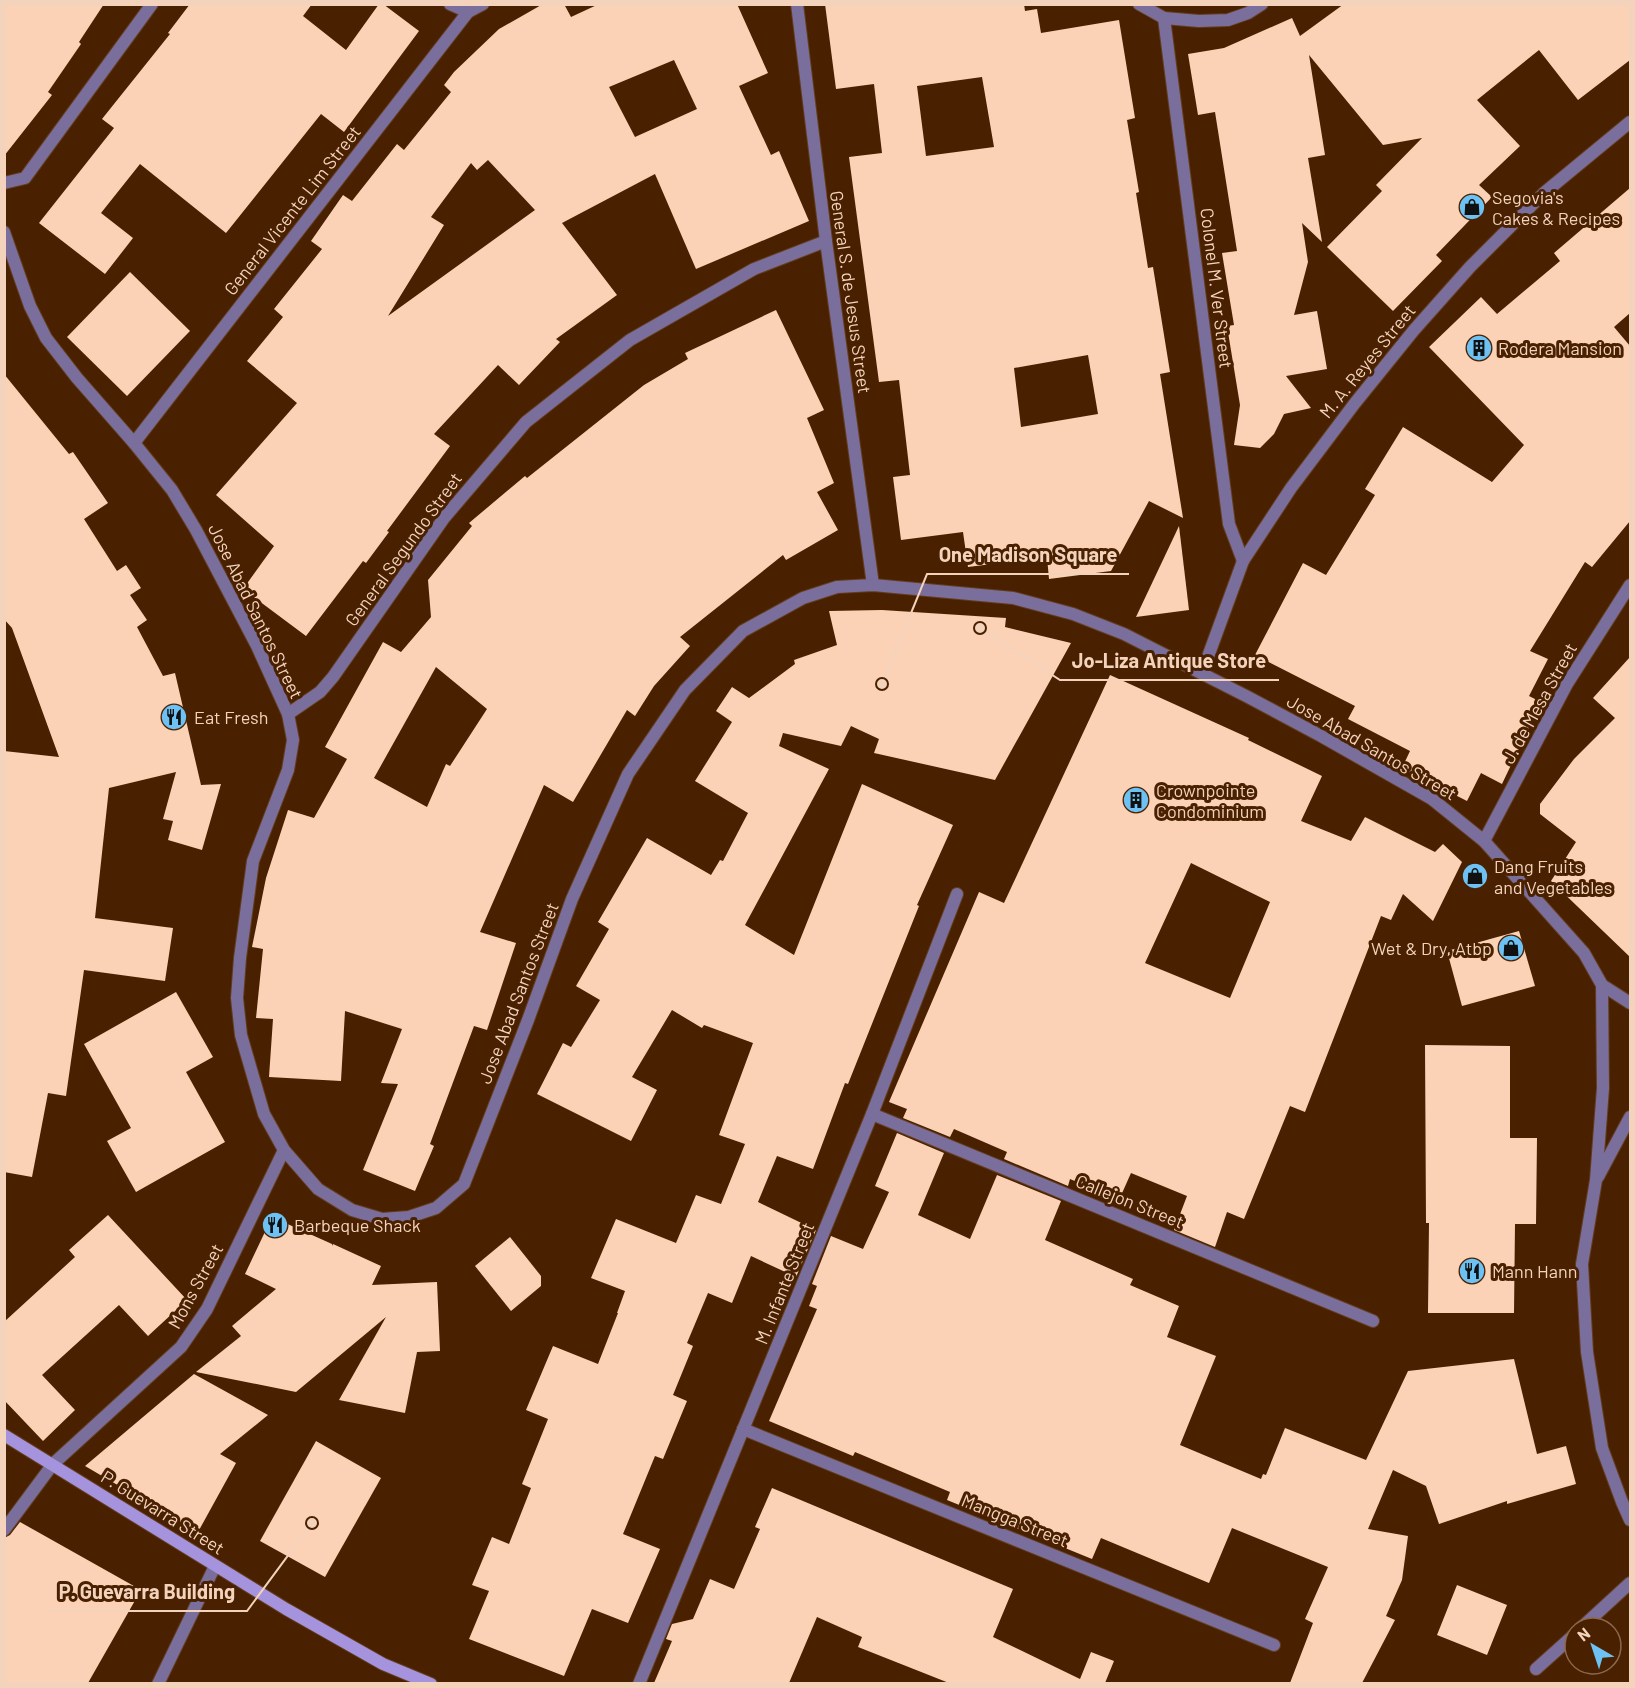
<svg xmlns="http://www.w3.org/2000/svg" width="1635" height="1688" viewBox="0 0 1635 1688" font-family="Barlow,sans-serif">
<rect width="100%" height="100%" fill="#492100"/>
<g fill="#fcd2b7" fill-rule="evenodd">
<polygon points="4,4 104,4 79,42 81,44 48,92 52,95 4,156"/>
<polygon points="190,4 312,4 303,16 346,50 379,4 383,4 419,31 344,132 321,114 226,233 140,164 101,213 133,238 105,274 39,223 114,128 102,119 170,34 168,33"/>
<path d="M543,4H564L571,17L599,4H737L768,73L739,86L771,155L779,151L809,221L696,269L655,174L562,223L617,295L556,339L560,342L519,385L498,365L434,434L450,446L387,531L389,532L366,563L363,561L306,636L243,589L274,546L216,495L297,403L247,361L283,317L274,309L322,249L311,241L343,195L352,201L397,144L404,150L451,92L444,85L454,72L499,29ZM674,60L697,109L635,137L609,87ZM488,160L535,210L388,316L444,225L431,217L471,163L477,170Z"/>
<path d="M825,4H1024L1025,11L1037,9L1041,33L1119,20L1135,118L1127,120L1139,192L1136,193L1148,268L1153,267L1170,372L1160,374L1183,518L1149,501L1111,571L1049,579L1047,557L968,567L963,532L901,540L893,477L910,475L899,380L879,382L849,157L882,153L874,84L836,89ZM982,77L994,147L926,156L917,86ZM1088,355L1098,414L1021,427L1014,368Z"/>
<polygon points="1344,4 1630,4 1630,60 1578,100 1539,50 1477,100 1520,146 1479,185 1492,197 1436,255 1442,261 1393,311 1327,247 1382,191 1376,185 1422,138 1383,145 1309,55 1325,155 1308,158 1322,242 1302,223 1308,262 1294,315 1317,311 1327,369 1286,376 1311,408 1284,414 1274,434 1260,448 1234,445 1240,405 1227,326 1234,325 1222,253 1237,251 1215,112 1198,115 1188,54 1224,48 1292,18 1300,36"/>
<polygon points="1630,188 1630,313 1614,327 1630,346 1630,521 1592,567 1585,562 1530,651 1548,659 1529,696 1541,702 1502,784 1481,773 1467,801 1402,768 1410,751 1348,719 1355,706 1255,655 1303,563 1326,575 1375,495 1365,489 1403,427 1492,482 1524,445 1429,347 1481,297 1497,314 1560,261 1554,253"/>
<polygon points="130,272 190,331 127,396 67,337"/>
<path d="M776,310L824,410L807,418L834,483L817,492L838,530L786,560L783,555L680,637L690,646L654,686L635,716L627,710L573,802L544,785L480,932L516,943L487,1030L474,1026L430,1144L434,1146L415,1191L363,1170L398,1084L381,1083L402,1029L345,1011L341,1081L269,1077L273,1019L256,1018L263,949L252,947L266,878L288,810L314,818L347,759L325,747L383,642L401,652L431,617L428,580L472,526L469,523L525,476L527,478L644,385L688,359L685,353ZM436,667L487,709L450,766L446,764L427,807L374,778Z"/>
<polygon points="4,374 69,454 73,452 108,503 84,519 117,571 126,565 141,588 130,595 147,620 137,627 163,676 175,673 201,785 221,784 202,850 168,840 173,821 163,819 176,772 109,788 95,918 173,928 165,981 84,970 66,1096 48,1093 32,1177 4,1172 4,751 59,757 12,628 4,619"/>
<polygon points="1179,526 1189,610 1136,617"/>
<polygon points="882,610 1006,618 1005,627 1071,643 995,780 874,753 879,739 851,726 841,746 783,733 779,746 829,769 745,925 794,955 862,784 953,825 917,905 919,906 848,1084 845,1083 813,1169 777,1156 758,1202 816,1230 796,1277 751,1256 732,1303 708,1293 687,1343 693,1346 673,1395 687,1401 663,1459 655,1456 623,1534 660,1549 628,1623 592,1609 564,1676 469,1639 489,1591 472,1585 492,1537 509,1544 531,1488 522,1484 548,1419 526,1410 553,1346 598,1364 618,1313 617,1313 625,1291 591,1278 616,1219 676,1243 696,1195 721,1204 745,1144 719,1135 753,1043 704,1025 702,1028 672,1010 632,1077 657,1090 631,1141 537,1094 563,1043 571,1047 600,1000 576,986 609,929 598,922 647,838 711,875 720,860 723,861 748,813 695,781 732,722 716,711 732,687 749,698 795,664 794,660 837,645 829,611"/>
<polygon points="1630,657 1630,957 1551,881 1576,842 1540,814 1540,804 1574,759 1615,718 1593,698"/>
<path d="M1110,675L1249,738L1248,740L1322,776L1301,821L1351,841L1365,817L1435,852L1443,844L1462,862L1433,921L1403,894L1391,920L1381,916L1305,1112L1290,1106L1244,1219L1227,1212L1215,1247L1174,1230L1187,1196L1131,1173L1119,1200L1070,1179L1068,1186L1004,1159L1007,1152L954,1129L950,1137L903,1118L907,1109L889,1102L979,892L1004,903ZM1191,863L1270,902L1230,998L1145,963Z"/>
<polygon points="1519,931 1535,986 1462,1006 1447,951"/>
<polygon points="176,992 213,1057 186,1072 225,1142 136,1192 107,1141 131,1128 84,1044"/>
<polygon points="1425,1045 1510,1046 1510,1138 1537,1138 1536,1224 1515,1224 1514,1313 1428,1313 1429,1223 1426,1223"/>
<polygon points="897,1133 944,1153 918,1215 970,1239 997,1175 1061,1201 1045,1240 1133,1279 1130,1285 1179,1306 1167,1337 1216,1356 1180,1445 1261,1479 1263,1474 1266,1475 1285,1428 1366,1460 1408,1371 1514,1359 1537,1454 1566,1446 1576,1484 1507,1504 1507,1501 1439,1524 1426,1486 1393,1470 1368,1529 1408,1536 1402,1580 1386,1616 1395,1620 1362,1683 1290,1683 1313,1623 1305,1619 1328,1567 1232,1528 1209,1583 1101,1538 1092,1559 947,1500 950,1492 855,1452 853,1456 769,1421 817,1309 809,1306 817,1286 812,1284 831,1236 863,1249 889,1192 875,1186"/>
<polygon points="108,1215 187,1300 148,1336 119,1305 42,1375 75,1410 43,1441 4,1400 4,1322 75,1257 69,1250"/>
<polygon points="272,1217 332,1244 332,1246 333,1244 381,1266 372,1285 437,1282 440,1351 417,1352 405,1413 339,1400 386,1317 296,1392 196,1372 241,1336 232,1326 276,1289 245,1274"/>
<polygon points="510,1237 541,1276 541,1286 511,1311 475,1266"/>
<polygon points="194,1374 268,1415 220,1454 236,1463 198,1532 85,1466"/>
<polygon points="316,1441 381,1478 325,1577 260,1541"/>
<polygon points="772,1488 1013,1589 993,1637 1080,1679 1091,1652 1114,1661 1105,1683 949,1683 858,1647 862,1637 817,1617 789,1683 654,1683 672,1641 666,1639 672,1624 693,1619 710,1579 734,1589 760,1529 755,1527"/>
<polygon points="20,1522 141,1590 88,1683 4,1683 4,1538 10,1535"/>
<polygon points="1457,1585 1507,1605 1487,1655 1437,1635"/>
</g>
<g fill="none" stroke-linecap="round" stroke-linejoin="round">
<g stroke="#643d1e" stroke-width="14">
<g id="minor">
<polyline points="450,4 468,12"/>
<polyline points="797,4 826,241 873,585"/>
<polyline points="1139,4 1164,18 1199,21 1228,20 1248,13 1262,4"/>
<polyline points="1164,18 1229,524 1243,561"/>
<polyline points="4,183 25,178 152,4"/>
<polyline points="134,443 468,12 483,4"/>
<polyline points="1202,673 1243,561 1291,488 1355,403 1414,330 1470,267 1544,193 1630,122"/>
<polyline points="288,714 320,692 333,677 444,518 526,422 630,340 754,269 826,241"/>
<polyline points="1484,841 1567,684 1630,585"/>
<polyline points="872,1114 1373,1321"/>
<polyline points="743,1429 1274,1645"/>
<polyline points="4,1530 53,1464"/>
<polyline points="1581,1628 1630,1583"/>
<polyline points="1536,1669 1575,1634"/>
<polyline points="158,1684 215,1566"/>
<polyline points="639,1684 872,1114 957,894"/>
</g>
</g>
<g stroke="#643d1e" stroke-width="14">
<g id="tertiary">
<polyline points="4,232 30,306 46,338 77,378 134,443 172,490 196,530 257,646 288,714 293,740 288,770 253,861 240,958 237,998 241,1035 264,1114 284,1150 318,1189 352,1210 382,1219 409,1217 436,1208 464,1184 528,1020 572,899 628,774 685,690 743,631 803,598 837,587 873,585 1013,598 1073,614 1124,634 1248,697 1321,736 1432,799 1484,841 1584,953 1602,985 1630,1003"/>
<polyline points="1602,985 1603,1088 1596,1180 1582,1264 1587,1352 1602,1448 1622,1502 1630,1520"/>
<polyline points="1598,1177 1630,1117"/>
<polyline points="53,1464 181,1347 207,1309 284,1150"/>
</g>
</g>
<g stroke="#643d1e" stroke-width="14">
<polyline id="secondary" points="4,1435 286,1609 383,1664 431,1684"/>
</g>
<use href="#minor" stroke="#7a6e9d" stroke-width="12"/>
<use href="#tertiary" stroke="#7a6e9d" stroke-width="12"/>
<use href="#secondary" stroke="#a693dd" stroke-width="12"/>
</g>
<defs>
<g id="shop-disc" transform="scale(1.35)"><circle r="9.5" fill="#6dc2f3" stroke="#492100"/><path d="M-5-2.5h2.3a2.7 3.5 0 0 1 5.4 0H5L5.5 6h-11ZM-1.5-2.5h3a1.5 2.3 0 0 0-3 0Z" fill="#111"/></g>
<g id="building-disc" transform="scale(1.35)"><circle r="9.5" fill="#6dc2f3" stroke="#492100"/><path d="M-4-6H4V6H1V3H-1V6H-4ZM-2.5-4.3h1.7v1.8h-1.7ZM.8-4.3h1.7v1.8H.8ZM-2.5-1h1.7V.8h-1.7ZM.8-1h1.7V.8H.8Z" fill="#111"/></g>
<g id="restaurant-disc" transform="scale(1.35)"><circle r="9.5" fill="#6dc2f3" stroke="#492100"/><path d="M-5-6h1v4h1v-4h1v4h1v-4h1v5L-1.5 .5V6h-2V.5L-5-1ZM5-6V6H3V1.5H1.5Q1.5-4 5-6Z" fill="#111"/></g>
</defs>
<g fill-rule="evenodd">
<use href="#shop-disc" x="1472" y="207"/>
<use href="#building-disc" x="1479" y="348"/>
<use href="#restaurant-disc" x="174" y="717"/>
<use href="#building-disc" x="1136" y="800"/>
<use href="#shop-disc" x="1475" y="876"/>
<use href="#shop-disc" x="1511" y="948"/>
<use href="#restaurant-disc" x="275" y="1225"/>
<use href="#restaurant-disc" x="1472" y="1271"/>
</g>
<g text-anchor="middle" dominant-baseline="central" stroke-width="6" stroke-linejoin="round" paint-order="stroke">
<g font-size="18" fill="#f4d3bd" stroke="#492100" text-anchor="start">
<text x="1492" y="197">Segovia's<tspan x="1492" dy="21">Cakes &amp; Recipes</tspan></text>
<text x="1498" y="348">Rodera Mansion</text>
<text x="194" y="717">Eat Fresh</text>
<text x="1156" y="790">Crownpointe<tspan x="1156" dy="21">Condominium</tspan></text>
<text x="1494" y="866">Dang Fruits<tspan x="1494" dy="21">and Vegetables</tspan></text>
<text x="1492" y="948" text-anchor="end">Wet &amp; Dry, Atbp</text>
<text x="294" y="1225">Barbeque Shack</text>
<text x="1492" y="1271">Mann Hann</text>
</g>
<g font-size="18" fill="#f4d3bd" stroke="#492100">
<text transform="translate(292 210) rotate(-52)">General Vicente Lim Street</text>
<text transform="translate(1217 288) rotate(83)">Colonel M. Ver Street</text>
<text transform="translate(851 292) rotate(82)">General S. de Jesus Street</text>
<text transform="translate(1367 361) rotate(-51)">M. A. Reyes Street</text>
<text transform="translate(403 549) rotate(-54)">General Segundo Street</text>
<text transform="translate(256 611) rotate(64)">Jose Abad Santos Street</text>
<text transform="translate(1539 703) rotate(-61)">J. de Mesa Street</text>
<text transform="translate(1372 747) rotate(30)">Jose Abad Santos Street</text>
<text transform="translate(518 993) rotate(-69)">Jose Abad Santos Street</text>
<text transform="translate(1130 1201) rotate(22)">Callejon Street</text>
<text transform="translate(784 1283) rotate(-68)">M. Infante Street</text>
<text transform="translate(195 1286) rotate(-61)">Mons Street</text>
<text transform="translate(163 1512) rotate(32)">P. Guevarra Street</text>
<text transform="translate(1015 1520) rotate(22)">Mangga Street</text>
</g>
</g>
<path fill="none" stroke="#f4d3bd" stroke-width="2" d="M882 684L927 574H1129M980 628L1060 680H1279M312 1523L247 1611H46"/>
<g fill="#f4d3bd" stroke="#492100" stroke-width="2">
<circle cx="882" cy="684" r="6"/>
<circle cx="980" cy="628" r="6"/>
<circle cx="312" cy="1523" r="6"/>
</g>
<g font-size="20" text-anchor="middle" font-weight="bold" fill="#f4d3bd" stroke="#492100" stroke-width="6" stroke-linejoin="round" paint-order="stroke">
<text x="1028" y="562">One Madison Square</text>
<text x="1169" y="668">Jo-Liza Antique Store</text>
<text x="147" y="1599">P. Guevarra Building</text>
</g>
<rect width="1635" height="1688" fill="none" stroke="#f4d3bd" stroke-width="12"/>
<g transform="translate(1593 1646) rotate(321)"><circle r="28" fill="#492100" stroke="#8d684c" stroke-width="1.5"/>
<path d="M0-4.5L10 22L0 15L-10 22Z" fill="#6dc2f3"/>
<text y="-9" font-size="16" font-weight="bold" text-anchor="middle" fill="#f4d3bd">N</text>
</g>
</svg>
